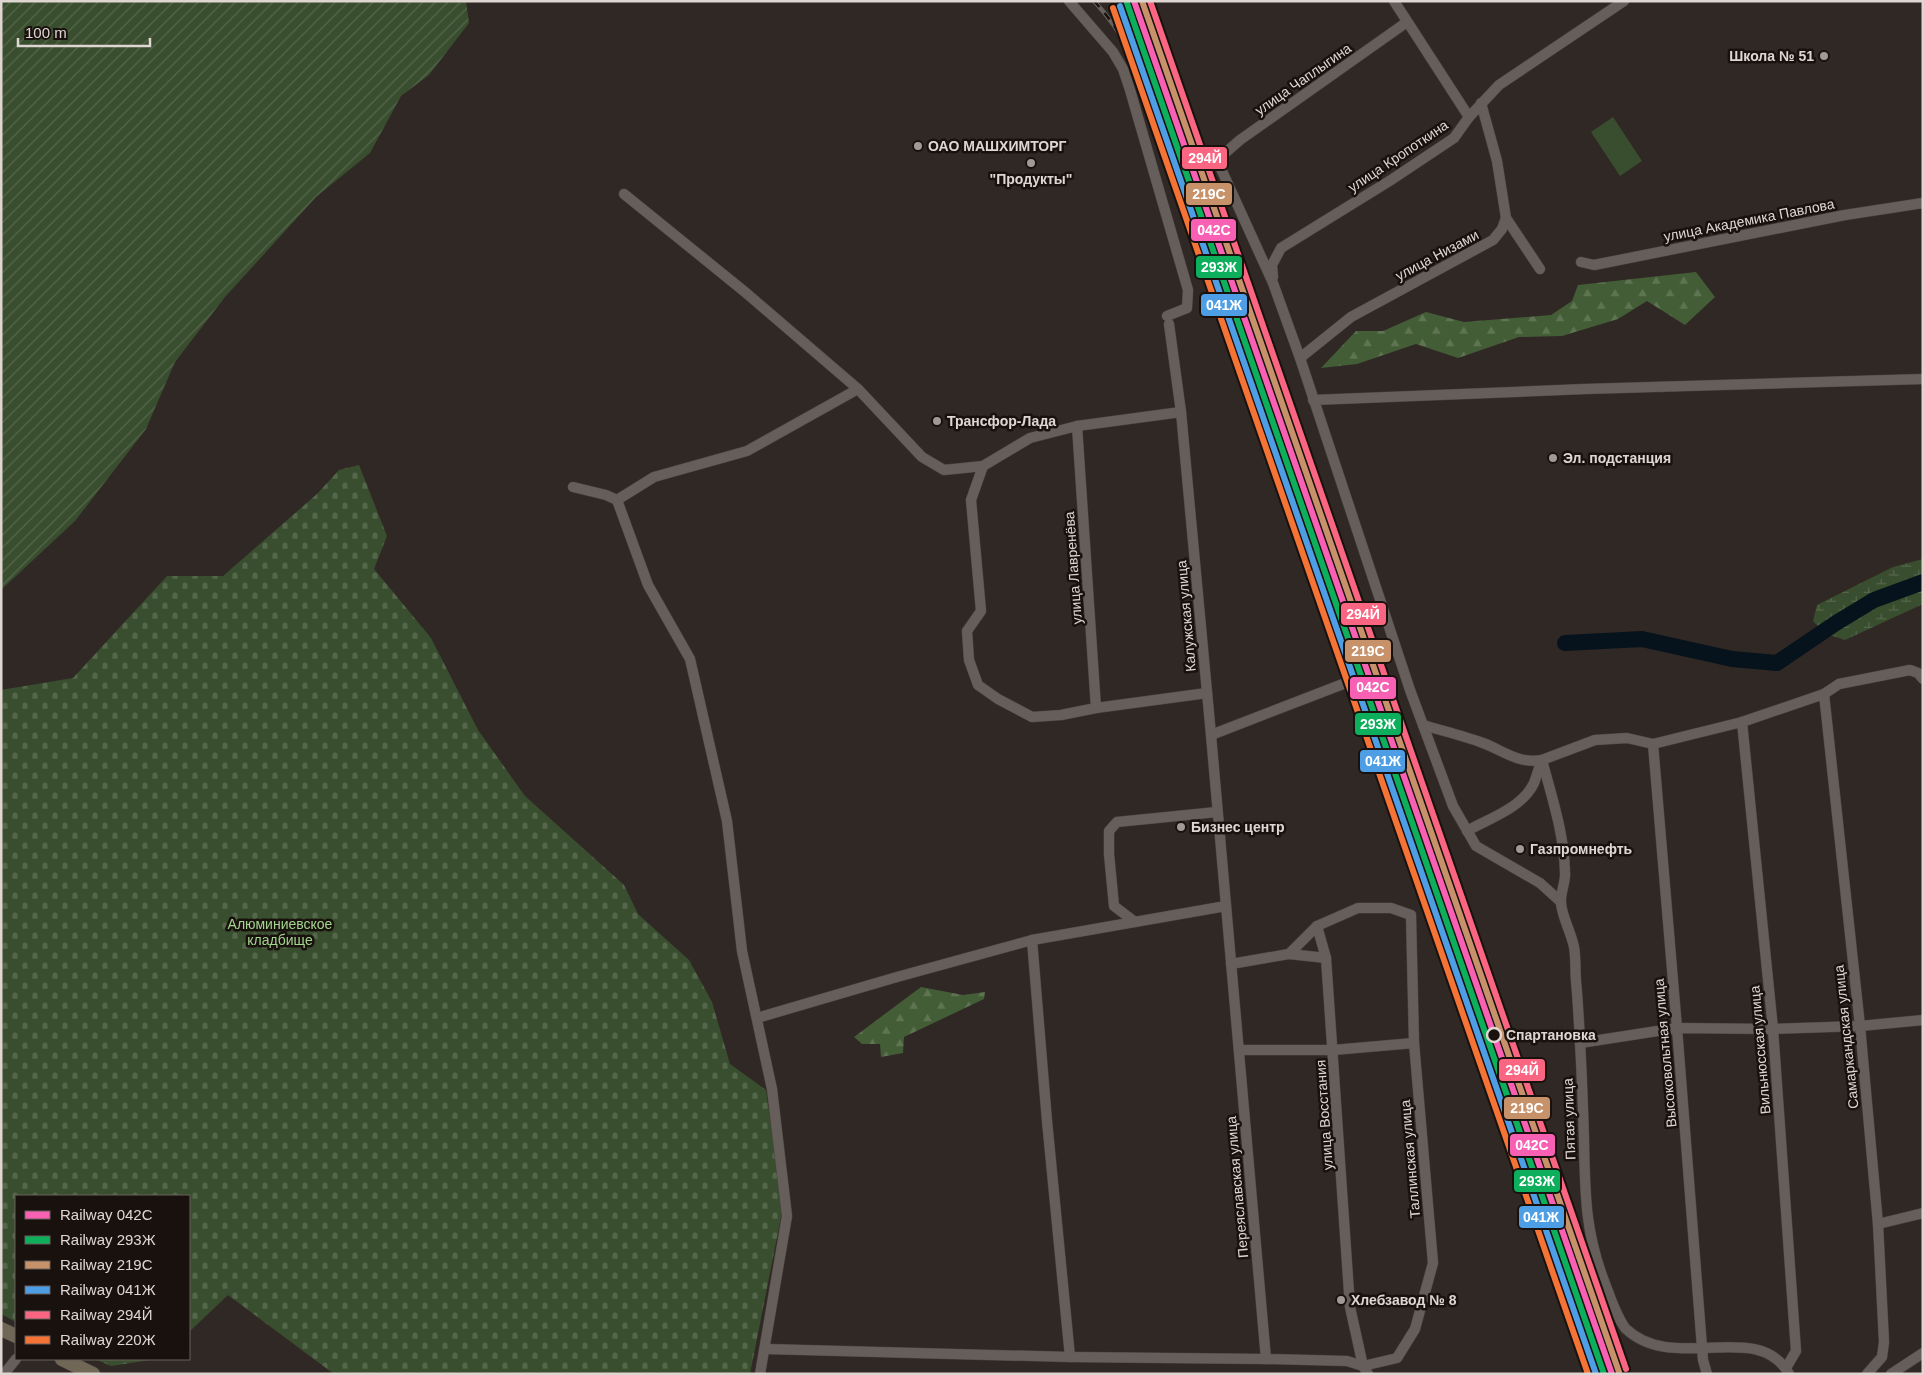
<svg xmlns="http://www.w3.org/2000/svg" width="1924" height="1375" viewBox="0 0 1924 1375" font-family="Helvetica,sans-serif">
<defs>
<pattern id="forest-firs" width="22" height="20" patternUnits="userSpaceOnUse" patternTransform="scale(1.25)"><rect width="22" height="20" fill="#435d36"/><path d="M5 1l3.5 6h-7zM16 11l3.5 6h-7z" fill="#5e7452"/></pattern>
<pattern id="wetland-marsh" width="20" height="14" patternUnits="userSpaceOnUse" patternTransform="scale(1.25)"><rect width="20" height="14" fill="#394e2e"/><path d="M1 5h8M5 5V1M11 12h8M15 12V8" fill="none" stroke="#55674b"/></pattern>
<pattern id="cemetery-stones" width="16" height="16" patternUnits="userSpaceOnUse" patternTransform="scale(1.25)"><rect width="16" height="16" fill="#394e2e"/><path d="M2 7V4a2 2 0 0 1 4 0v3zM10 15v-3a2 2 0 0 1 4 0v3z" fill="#55674b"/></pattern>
<pattern id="garden-furrows" width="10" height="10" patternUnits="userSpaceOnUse" patternTransform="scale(1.25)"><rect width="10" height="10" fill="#394e2e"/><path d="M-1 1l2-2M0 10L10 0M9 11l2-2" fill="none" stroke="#55674b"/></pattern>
</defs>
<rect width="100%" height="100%" fill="#302824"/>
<g fill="url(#forest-firs)">
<polygon points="1696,272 1715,297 1685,325 1647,301 1618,319 1562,336 1519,337 1458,358 1416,344 1357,364 1321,368 1356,331 1383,331 1426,312 1464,322 1551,315 1572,301 1578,285"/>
<polygon points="921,987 963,995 985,992 984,999 904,1037 903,1053 881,1057 880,1044 862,1044 854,1037"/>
</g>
<polygon fill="url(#wetland-marsh)" points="1923,559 1923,604 1845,640 1824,633 1813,621 1817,605 1893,567"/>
<g fill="url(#cemetery-stones)">
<polygon points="359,465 387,536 374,569 431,638 478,730 525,796 624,885 638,914 689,960 712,1002 730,1064 766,1090 783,1207 750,1374 334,1374 228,1295 189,1332 189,1196 16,1196 16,1322 1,1314 1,690 73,678 167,576 223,576 317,494 339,470"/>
<polygon points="95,1359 157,1359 111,1366"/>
</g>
<polygon fill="url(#garden-furrows)" points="1,1 466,1 469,23 429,75 401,96 370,153 316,197 225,297 175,362 146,429 75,521 1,590"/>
<polygon fill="#394e2e" points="1613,117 1642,161 1620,176 1591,132"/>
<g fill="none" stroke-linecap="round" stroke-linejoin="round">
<polyline stroke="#06131c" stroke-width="16" points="1565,643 1642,639 1732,659 1777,663 1836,623 1874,600 1923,582"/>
<g stroke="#4b4441" stroke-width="11">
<g id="minor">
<polyline points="1069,1 1113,52 1123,69 1130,90 1188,290 1187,308 1167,316"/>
<polyline points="1394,1 1469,117"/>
<polyline points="1407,22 1240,140 1217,160 1273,283 1300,358 1410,690 1453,806 1476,846 1540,883 1561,902"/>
<polyline points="624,194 745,292 858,389 922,457 944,470 983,466 1030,438 1077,426 1181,412"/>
<polyline points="1506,218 1540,269"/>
<polyline points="1581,262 1594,265 1845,215 1923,203"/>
<polyline points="1273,277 1272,265 1281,248 1391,180 1454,138 1469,117 1499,85 1624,1"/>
<polyline points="1169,324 1181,412 1211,735 1266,1359 1347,1361 1363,1366 1368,1374"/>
<polyline points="1300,358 1351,317 1493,240 1502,229 1506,218 1497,161 1481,103"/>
<polyline points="1313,400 1585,389 1923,379"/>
<polyline points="1077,426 1096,708"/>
<polyline points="983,466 971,500 981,611 967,631 969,660 978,685 998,699 1032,717 1061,715 1096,708 1207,693"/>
<polyline points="573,487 606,495 617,500 654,477 747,451 858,389"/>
<polyline points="617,500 648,585 690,659 727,821 742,951 772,1089 787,1216 760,1374"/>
<polyline points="1824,694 1860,1026 1878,1224 1884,1342 1882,1357 1867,1374"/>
<polyline points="1742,722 1773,1029 1796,1351 1786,1368"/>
<path d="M1423,725C1443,731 1464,736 1483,743C1504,751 1518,764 1542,760C1552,798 1564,833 1565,872C1566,882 1560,893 1561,903C1562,917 1571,932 1574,947C1576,958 1575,970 1576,981C1578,1002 1579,1022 1580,1043C1582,1075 1583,1107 1584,1139C1585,1194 1585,1234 1606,1286C1611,1300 1616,1315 1625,1328C1673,1375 1758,1318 1789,1374"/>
<polyline points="1211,735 1343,684"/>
<polyline points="1653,744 1677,1028 1703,1360 1707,1374"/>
<path d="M1467,831C1490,818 1522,808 1534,783C1537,775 1539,767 1542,760L1595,740L1627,738L1653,744L1742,722L1824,694L1839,684L1910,670L1918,673L1923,679"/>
<polyline points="1135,922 1114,906 1109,854 1109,831 1117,822 1217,812"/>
<polyline points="1317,926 1326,958"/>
<polyline points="1032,940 1047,1121 1070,1357"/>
<polyline points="1231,964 1289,954 1326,958 1350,1307 1363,1366 1397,1358 1415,1329 1433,1263 1414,1043 1411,915 1391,908 1358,908 1317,926 1289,954"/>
<polyline points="757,1018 897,977 1032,940 1226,906"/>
<polyline points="1580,1043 1677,1028 1773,1029 1860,1026 1923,1020"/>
<polyline points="1239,1050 1333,1050 1414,1043"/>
<polyline points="1878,1224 1923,1213"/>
<polyline points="766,1349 1070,1357 1266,1359"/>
<polyline points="4,1374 16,1359"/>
<polyline points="1891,1374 1923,1353"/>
</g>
</g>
<g stroke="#4b4441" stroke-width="15">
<g id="highway">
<polyline points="1,1329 16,1336"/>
<polyline points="62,1359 93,1374"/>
</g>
</g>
<use href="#minor" stroke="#655e5a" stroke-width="10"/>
<use href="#highway" stroke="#716757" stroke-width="14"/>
<g stroke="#67605d" stroke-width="4.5">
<path id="rail" d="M1094,1C1124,33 1141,70 1157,110L1532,1199C1554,1250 1581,1298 1604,1349"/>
</g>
<use href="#rail" stroke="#18110e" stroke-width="2.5" stroke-dasharray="8" stroke-linecap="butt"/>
<g stroke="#18110e" stroke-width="10">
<polyline id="rail-1" points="1134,1 1612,1374"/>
</g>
<g stroke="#18110e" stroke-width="10">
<polyline id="rail-2" points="1127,3 1604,1374"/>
</g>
<g stroke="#18110e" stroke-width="10">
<polyline id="rail-3" points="1142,1 1619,1372"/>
</g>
<g stroke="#18110e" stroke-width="10">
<polyline id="rail-4" points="1120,6 1596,1374"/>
</g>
<g stroke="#18110e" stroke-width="10">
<polyline id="rail-5" points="1150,1 1626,1369"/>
</g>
<g stroke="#18110e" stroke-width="10">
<polyline id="rail-6" points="1113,8 1588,1374"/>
</g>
<use href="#rail-1" stroke="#f860b3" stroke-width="6"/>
<use href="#rail-2" stroke="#0daf5c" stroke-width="6"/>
<use href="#rail-3" stroke="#c7916a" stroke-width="6"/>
<use href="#rail-4" stroke="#4d9ee5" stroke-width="6"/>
<use href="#rail-5" stroke="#fa6682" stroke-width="6"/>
<use href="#rail-6" stroke="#f57335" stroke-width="6"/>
</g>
<g fill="#a29994" stroke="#18110e" stroke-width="2">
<circle cx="1824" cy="56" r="5"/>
<circle cx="918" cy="146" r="5"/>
<circle cx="1031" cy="163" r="5"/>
<circle cx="937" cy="421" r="5"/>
<circle cx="1553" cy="458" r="5"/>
<circle cx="1181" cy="827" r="5"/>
<circle cx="1520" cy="849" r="5"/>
<circle cx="1341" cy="1300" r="5"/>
</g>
<circle fill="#18110e" stroke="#e0d6d1" stroke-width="2.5" cx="1494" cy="1035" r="7"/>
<g text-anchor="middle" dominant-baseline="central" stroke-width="5" stroke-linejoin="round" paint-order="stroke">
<g font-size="14" font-weight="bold" fill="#e0d6d1" stroke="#18110e" text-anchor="start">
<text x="1814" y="56" text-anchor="end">Школа № 51</text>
<text x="928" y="146">ОАО МАШХИМТОРГ</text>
<text x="1031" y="179" text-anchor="middle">"Продукты"</text>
<text x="947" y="421">Трансфор-Лада</text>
<text x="1563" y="458">Эл. подстанция</text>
<text x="1191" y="827">Бизнес центр</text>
<text x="1530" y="849">Газпромнефть</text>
<text x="1351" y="1300">Хлебзавод № 8</text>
</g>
<g font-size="14" fill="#e0d6d1" stroke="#18110e">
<text transform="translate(1303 79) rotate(-35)">улица Чаплыгина</text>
<text transform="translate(1398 156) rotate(-34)">улица Кропоткина</text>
<text transform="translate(1749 220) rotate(-11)">улица Академика Павлова</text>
<text transform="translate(1437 255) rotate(-28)">улица Низами</text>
<text transform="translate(1073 568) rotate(-94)">улица Лавренёва</text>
<text transform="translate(1186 616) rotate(-95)">Калужская улица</text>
<text transform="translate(1846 1037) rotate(-96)">Самаркандская улица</text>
<text transform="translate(1760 1050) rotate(-95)">Вильнюсская улица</text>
<text transform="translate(1665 1053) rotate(-95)">Высоковольтная улица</text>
<text transform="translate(1324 1115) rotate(-94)">улица Восстания</text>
<text transform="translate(1569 1119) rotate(-92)">Пятая улица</text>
<text transform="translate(1410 1159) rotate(-95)">Таллинская улица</text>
<text transform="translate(1237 1187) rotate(-95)">Переяславская улица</text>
</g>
<g font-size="14" fill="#a3d58f" stroke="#18110e">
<text x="280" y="924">Алюминиевское<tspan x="280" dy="16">кладбище</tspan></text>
</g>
<g font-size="14" font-weight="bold" fill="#e0d6d1" stroke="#18110e" text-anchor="start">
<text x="1506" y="1035">Спартановка</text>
</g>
</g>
<g stroke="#18110e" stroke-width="2">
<rect x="1181" y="146" width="47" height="24" rx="5" fill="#fa6682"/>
<rect x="1185" y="182" width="48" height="24" rx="5" fill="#c7916a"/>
<rect x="1190" y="218" width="47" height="24" rx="5" fill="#f860b3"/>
<rect x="1195" y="255" width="48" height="24" rx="5" fill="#0daf5c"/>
<rect x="1200" y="293" width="48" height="24" rx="5" fill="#4d9ee5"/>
<rect x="1340" y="602" width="47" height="24" rx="5" fill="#fa6682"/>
<rect x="1344" y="639" width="48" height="24" rx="5" fill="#c7916a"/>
<rect x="1349" y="676" width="48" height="24" rx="5" fill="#f860b3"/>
<rect x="1354" y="712" width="48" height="24" rx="5" fill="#0daf5c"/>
<rect x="1359" y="749" width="47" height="24" rx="5" fill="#4d9ee5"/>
<rect x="1498" y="1058" width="48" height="24" rx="5" fill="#fa6682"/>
<rect x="1503" y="1096" width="48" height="24" rx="5" fill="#c7916a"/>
<rect x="1509" y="1133" width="47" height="24" rx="5" fill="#f860b3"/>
<rect x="1513" y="1169" width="48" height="24" rx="5" fill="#0daf5c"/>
<rect x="1518" y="1205" width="47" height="24" rx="5" fill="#4d9ee5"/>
</g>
<g font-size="14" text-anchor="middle" font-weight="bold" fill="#fff">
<text x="1205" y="163">294Й</text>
<text x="1209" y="199">219С</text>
<text x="1214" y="235">042С</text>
<text x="1219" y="272">293Ж</text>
<text x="1224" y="310">041Ж</text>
<text x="1363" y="619">294Й</text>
<text x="1368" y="656">219С</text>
<text x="1373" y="692">042С</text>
<text x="1378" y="729">293Ж</text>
<text x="1383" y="766">041Ж</text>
<text x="1522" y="1075">294Й</text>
<text x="1527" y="1113">219С</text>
<text x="1532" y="1150">042С</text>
<text x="1537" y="1186">293Ж</text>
<text x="1541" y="1222">041Ж</text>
</g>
<rect width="1924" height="1375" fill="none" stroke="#e0d6d1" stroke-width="5"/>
<rect x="15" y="1195" width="175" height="165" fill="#18110e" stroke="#68605c"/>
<rect x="25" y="1211" width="25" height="8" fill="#f860b3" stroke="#68605c"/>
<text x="60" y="1220" font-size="15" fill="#e0d6d1">Railway 042С</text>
<rect x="25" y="1236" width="25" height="8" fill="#0daf5c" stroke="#68605c"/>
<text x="60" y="1245" font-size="15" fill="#e0d6d1">Railway 293Ж</text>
<rect x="25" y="1261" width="25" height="8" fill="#c7916a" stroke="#68605c"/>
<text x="60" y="1270" font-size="15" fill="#e0d6d1">Railway 219С</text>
<rect x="25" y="1286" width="25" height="8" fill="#4d9ee5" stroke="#68605c"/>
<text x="60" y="1295" font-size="15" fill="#e0d6d1">Railway 041Ж</text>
<rect x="25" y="1311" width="25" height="8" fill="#fa6682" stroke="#68605c"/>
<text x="60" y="1320" font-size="15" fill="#e0d6d1">Railway 294Й</text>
<rect x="25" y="1336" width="25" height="8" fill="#f57335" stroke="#68605c"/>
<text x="60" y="1345" font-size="15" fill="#e0d6d1">Railway 220Ж</text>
<path d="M18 38v8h132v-8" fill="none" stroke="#e0d6d1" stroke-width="2.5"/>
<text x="25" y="38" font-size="15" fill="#e0d6d1" stroke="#18110e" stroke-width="4" paint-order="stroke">100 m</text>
</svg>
